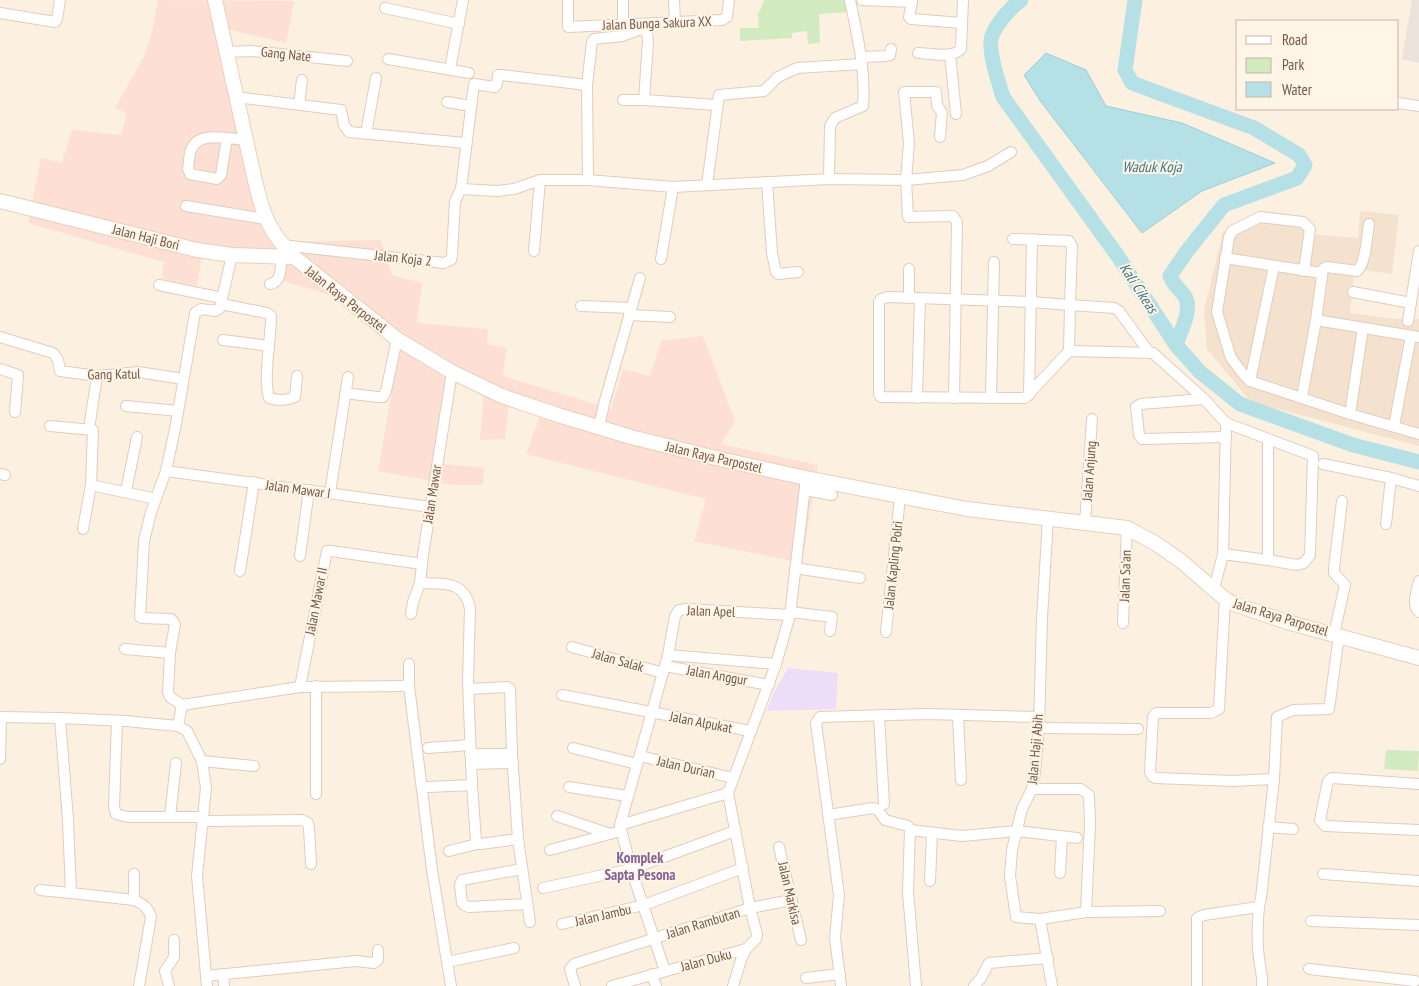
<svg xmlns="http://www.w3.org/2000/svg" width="1419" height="986" viewBox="0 0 1419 986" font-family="'PT Sans Narrow',sans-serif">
<rect width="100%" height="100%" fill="#fcf1e0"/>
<polygon fill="#f4e2ce" points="1360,211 1399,215 1392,274 1355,269 1350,313 1395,319 1419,319 1419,446 1251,402 1207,349 1204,310 1223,232 1240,227 1260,217 1308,227 1308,234 1358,238"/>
<polygon fill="#fddfd3" points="158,0 294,1 286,43 222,28 277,242 381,240 392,275 422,283 417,323 488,329 487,344 507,348 503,376 611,409 623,369 650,376 661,341 703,336 735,421 721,444 818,465 802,563 694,541 706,499 526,454 541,413 509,403 505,439 480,440 485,384 454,371 443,464 484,468 483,485 453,485 378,471 400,343 340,298 280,280 278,256 203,252 197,286 162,279 164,262 28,223 41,158 62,163 72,130 121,135 127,113 115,108 145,55 153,28"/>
<polygon fill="#ebe2dc" points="1412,0 1419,0 1419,63 1402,59"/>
<polygon fill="#eeddf8" points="788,668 838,673 836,709 767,711 772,696"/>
<g fill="#d2eabf">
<polygon points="764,0 846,0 849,12 819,14 820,43 808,44 807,31 792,33 792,38 740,41 740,28 759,28 758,12 760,11"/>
<polygon points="1386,750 1419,751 1418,771 1384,769"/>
</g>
<polygon fill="#b5e0e6" stroke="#9bd0d8" points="1046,53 1086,70 1106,106 1182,123 1275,163 1202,191 1142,233 1041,102 1024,75"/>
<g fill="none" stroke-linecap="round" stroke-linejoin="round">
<g stroke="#b5e0e6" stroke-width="15">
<path d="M1021,0C1011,7 996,24 992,36C987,48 999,84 1003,97L1117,255L1176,345L1200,372L1240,404L1353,445L1419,462"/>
<path d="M1135,0L1125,70L1132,83L1254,128L1299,155L1305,165L1297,178L1224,205L1187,251L1170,276C1174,286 1178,287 1184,295C1194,308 1180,332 1176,345"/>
</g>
<g stroke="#e1ccbc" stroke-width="12">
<g id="street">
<polyline points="568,0 568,27 722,20 727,17 729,0"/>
<polyline points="623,0 623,24"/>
<polyline points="674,0 675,22"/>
<polyline points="862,0 912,2 912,0"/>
<polyline points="912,2 909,17 911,19 962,23"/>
<polyline points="385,8 459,24"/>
<polyline points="0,13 55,22 57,19 60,0"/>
<polyline points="226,52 251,51 347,61"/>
<path d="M918,53C930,53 952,59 961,49L963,0"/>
<polyline points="950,54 956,114"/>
<polyline points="861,57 886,56 890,55 891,49"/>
<polyline points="388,59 469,73"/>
<polyline points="450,69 463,0"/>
<polyline points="236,97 341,110 344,125 349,132 465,143"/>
<polyline points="623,100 644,100 717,105"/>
<polyline points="447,102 471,106"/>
<polyline points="1398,103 1419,106"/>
<polyline points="299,104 302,80"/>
<polyline points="366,134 376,78"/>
<polyline points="940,137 942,113 937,105 936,92 904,92 909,143 906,180 963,175 988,166 1011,152"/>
<path d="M227,138L221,175L217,179L190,174L188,169C189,163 189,155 191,150C198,130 230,139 246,140"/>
<path d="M829,179L830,126L835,118L863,106C866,70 857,35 850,0"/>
<polyline points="588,180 587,85 592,42 594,39 622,36 641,29 647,32 648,41 644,100"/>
<polyline points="767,182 772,253 776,272 778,274 798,272"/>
<polyline points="707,185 719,95 764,91 778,77 797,68 862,64"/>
<polyline points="461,189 498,191 514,189 540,180 588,180 673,187 829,179 906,180 908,217 953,216 957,222 954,398"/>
<polyline points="186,206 265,219"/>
<polyline points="1013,239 1069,241 1072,246 1070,305 1031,302 888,297 881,299 879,302 879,394 881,397 1025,398 1069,351 1153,353 1204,399 1226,423 1223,554 1214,589"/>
<polyline points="282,245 444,263 451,260 452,256 455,201 461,189 474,84 495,87 497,84 498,75 502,75 587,85"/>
<polyline points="534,251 540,180"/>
<polyline points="232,255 220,308 215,311 201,309 195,313 176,424 166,471 151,512 144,541 140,617 142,618 171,619 175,624 170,653 168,692 170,697 182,705 300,687 409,686"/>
<polyline points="1225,258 1321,273"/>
<polyline points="661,259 673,187"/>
<polyline points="1304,271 1310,229 1303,222 1260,217 1232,231 1229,237 1217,312 1231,358 1244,375 1250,381 1350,414 1419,434"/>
<path d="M270,284C282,282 281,267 281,257"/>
<polyline points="159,285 222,298"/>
<polyline points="1353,292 1411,303"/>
<polyline points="909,297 909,269"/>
<path d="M221,304L267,313L271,316C271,340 263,376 269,398C278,401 286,401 295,397L297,376"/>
<polyline points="581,306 631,308"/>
<polyline points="629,315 670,317"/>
<polyline points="1316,320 1419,337"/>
<polyline points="1408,321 1419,251"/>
<polyline points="0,337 53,353 58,360 60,371 97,376 138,372 183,379"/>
<polyline points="223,340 269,346"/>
<polyline points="1069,351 1070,305 1114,308 1119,311 1149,352"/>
<polyline points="0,369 18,375 15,412"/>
<polyline points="1250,381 1274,266"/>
<polyline points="345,393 377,397 383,397 386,391 397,339"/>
<polyline points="1029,395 1032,239"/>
<path d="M1302,397L1316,320L1323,269L1327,267L1357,271C1366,264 1367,235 1369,224"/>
<polyline points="917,398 920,298"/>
<polyline points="991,398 994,262"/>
<polyline points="1204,399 1141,404 1136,407 1139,435 1142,439 1226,437"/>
<polyline points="126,406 178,411"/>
<polyline points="1350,414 1363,328"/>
<polyline points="90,422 97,376"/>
<polyline points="1226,423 1313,456 1310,555 1304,563 1297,565 1268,560"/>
<polyline points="50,426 93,430 91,485"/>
<polyline points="1394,426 1411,336"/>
<polyline points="599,427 604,404 640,278"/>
<polyline points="1323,464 1391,478 1386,524"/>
<polyline points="166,471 430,507"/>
<polyline points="0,474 5,475"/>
<polyline points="1391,478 1419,486"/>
<polyline points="805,490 832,495"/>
<polyline points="126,491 137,437"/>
<polyline points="330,493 348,377"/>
<polyline points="1048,519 1042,618 1039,728 1035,772 1032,789 1022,809 1012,850 1010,876 1016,917 1040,919 1052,986"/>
<polyline points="1085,523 1092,419"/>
<polyline points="83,529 91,485 156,499"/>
<polyline points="1223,554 1268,560 1268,440"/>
<polyline points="300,556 309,490"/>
<polyline points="795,568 860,578"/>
<polyline points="240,571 254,482"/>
<path d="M1419,581C1417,591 1411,605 1419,612"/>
<path d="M420,583C444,584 464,580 470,608L468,681L472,785L476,841L477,844H481L518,839"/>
<polyline points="1225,599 1219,709 1211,713 1156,713 1153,717 1150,772 1153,777 1156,778 1233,781 1274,779"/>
<polyline points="790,612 832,617 830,631"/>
<polyline points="411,614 413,602 420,583 423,555 452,372"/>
<polyline points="1123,623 1127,528"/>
<polyline points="886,632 900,497"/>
<polyline points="1334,634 1345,585 1334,573 1334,568 1342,501"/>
<polyline points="572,647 663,673"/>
<polyline points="125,649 170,653"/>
<polyline points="668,655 675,616 679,610 687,609 790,615"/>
<polyline points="409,664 409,686 432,870 451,986"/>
<polyline points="665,666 769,685"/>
<polyline points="316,686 316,794"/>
<polyline points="300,687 327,551 331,551 422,564"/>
<polyline points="469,689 507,687 510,689 512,754"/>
<polyline points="562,695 750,731"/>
<polyline points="879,715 884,804"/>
<polyline points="958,715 961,780"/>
<polyline points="0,717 60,718 126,721 178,726 187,731 202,761 206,788 197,876 207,986"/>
<path d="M60,718L68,820L71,893L134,900C143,904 148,907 151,917L139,986"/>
<polyline points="117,721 114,807 116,814 128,817 203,817"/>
<polyline points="178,726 182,705"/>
<polyline points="1039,728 1138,729"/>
<polyline points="428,748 470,745"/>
<polyline points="573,748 637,764"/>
<polyline points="470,754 512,754 518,839 530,922"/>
<polyline points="640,756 733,778"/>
<polyline points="0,759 1,717"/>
<polyline points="202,761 254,766"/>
<polyline points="471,764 513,763"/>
<polyline points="1419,784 1332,778 1328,781 1320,820 1325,826 1419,830"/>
<polyline points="428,787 472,785"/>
<polyline points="569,787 627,796"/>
<polyline points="1032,789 1081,789 1089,795 1090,824 1086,912 1040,919"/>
<polyline points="828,815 873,808 878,810 885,820 908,826 910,830 962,836 1017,831 1077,838"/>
<polyline points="557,816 610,834"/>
<polyline points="170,817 176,763"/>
<polyline points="203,821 302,820 308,823 309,828 311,864"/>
<polyline points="620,825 728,793"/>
<polyline points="1268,827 1293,829"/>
<polyline points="910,830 908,892 916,986"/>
<polyline points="779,847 801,940"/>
<polyline points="550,850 621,831"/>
<polyline points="449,851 477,844"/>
<polyline points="522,869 462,880 460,885 462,903 464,905 469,907 527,904"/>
<polyline points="1060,873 1062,837"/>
<polyline points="1323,874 1419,881"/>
<polyline points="930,881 932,834"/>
<polyline points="543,888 631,869 735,831"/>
<polyline points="40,890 71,893"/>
<polyline points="134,900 134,874"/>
<polyline points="1086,912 1160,911"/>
<polyline points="1311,921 1419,925"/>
<polyline points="562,924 644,905 743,868"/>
<polyline points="447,962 514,948"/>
<polyline points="1309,969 1415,981"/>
<polyline points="665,971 631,869 620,825 668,655 776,664"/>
<polyline points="223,974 224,986"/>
<polyline points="652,974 656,986"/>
<polyline points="206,976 356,961 374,963 378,960 378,950"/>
<polyline points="806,978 840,974"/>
<polyline points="169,986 165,971 174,957 174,940"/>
<polyline points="575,986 570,969 574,964 750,908 792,900"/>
<polyline points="612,986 746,949"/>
<polyline points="733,986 741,960 746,949 756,939 757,934 750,908 728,793 776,664 790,615 806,478"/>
<polyline points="841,986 835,938 839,895 816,723 820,717 927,714 1038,717"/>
<polyline points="974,986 981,978 989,963 1048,958"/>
<polyline points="1197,986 1197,918 1204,915 1258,907"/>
<path d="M1262,986C1263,976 1260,968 1259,958C1257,944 1257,911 1261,898L1274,779L1277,717L1293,710L1329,709L1339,635"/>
</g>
</g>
<g stroke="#e8cfbc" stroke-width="16">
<g id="secondary">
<path d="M215,0L255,181C263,215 269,232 294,257L397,339L452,372L502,396L558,415L631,437L724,460L806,478L967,509L1127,528L1155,543L1181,561L1225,599L1234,604L1287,622L1419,658"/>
<polyline points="0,201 197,250 232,255 294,257"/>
</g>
</g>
<use href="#street" stroke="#fff" stroke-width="10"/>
<use href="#secondary" stroke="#fff" stroke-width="14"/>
</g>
<g text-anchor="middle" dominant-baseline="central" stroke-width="4" stroke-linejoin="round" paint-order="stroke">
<g font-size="14" fill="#735647" stroke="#fff5e7">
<text transform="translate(657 23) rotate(-2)">Jalan Bunga Sakura XX</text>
<text transform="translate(286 54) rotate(6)">Gang Nate</text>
<text transform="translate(146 237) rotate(14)">Jalan Haji Bori</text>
<text transform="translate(403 258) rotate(6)">Jalan Koja 2</text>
<text transform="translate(346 299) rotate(38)">Jalan Raya Parpostel</text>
<text transform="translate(114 374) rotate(-1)">Gang Katul</text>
<text transform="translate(714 457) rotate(13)">Jalan Raya Parpostel</text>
<text transform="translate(1089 471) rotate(-86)">Jalan Anjung</text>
<text transform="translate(298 489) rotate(8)">Jalan Mawar I</text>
<text transform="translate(432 494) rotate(-81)">Jalan Mawar</text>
<text transform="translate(893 565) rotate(-84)">Jalan Kapling Polri</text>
<text transform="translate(1125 576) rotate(-88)">Jalan Sa'an</text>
<text transform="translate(316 601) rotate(-79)">Jalan Mawar II</text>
<text transform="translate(711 611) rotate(2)">Jalan Apel</text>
<text transform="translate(1281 617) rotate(17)">Jalan Raya Parpostel</text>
<text transform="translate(618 660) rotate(16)">Jalan Salak</text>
<text transform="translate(717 675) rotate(10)">Jalan Anggur</text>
<text transform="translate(701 722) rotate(11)">Jalan Alpukat</text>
<text transform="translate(1035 749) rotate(-85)">Jalan Haji Abih</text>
<text transform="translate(686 767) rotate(13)">Jalan Durian</text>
<text transform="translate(790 893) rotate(77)">Jalan Markisa</text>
<text transform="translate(603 915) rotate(-13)">Jalan Jambu</text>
<text transform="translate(703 923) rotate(-17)">Jalan Rambutan</text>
<text transform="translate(706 960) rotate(-15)">Jalan Duku</text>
</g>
<g font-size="15" font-style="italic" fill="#3e7781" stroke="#fff5e7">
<text x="1152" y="166">Waduk Koja</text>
<text transform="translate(1139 288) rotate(57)">Kali Cikeas</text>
</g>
<g font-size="15" font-weight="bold" fill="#846297" stroke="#fff5e7">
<text x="640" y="857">Komplek<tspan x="640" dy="17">Sapta Pesona</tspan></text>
</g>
</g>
<rect x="1236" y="20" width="162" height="90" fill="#fff5e7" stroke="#c7b5a7"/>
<rect x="1246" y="36" width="25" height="8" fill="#ffffff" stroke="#c7b5a7"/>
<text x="1282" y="45" font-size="15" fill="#735647">Road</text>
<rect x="1246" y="58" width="25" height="15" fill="#d2eabf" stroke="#c7b5a7"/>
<text x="1282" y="70" font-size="15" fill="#735647">Park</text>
<rect x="1246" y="82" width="25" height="15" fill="#b5e0e6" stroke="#c7b5a7"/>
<text x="1282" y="95" font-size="15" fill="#735647">Water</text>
</svg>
